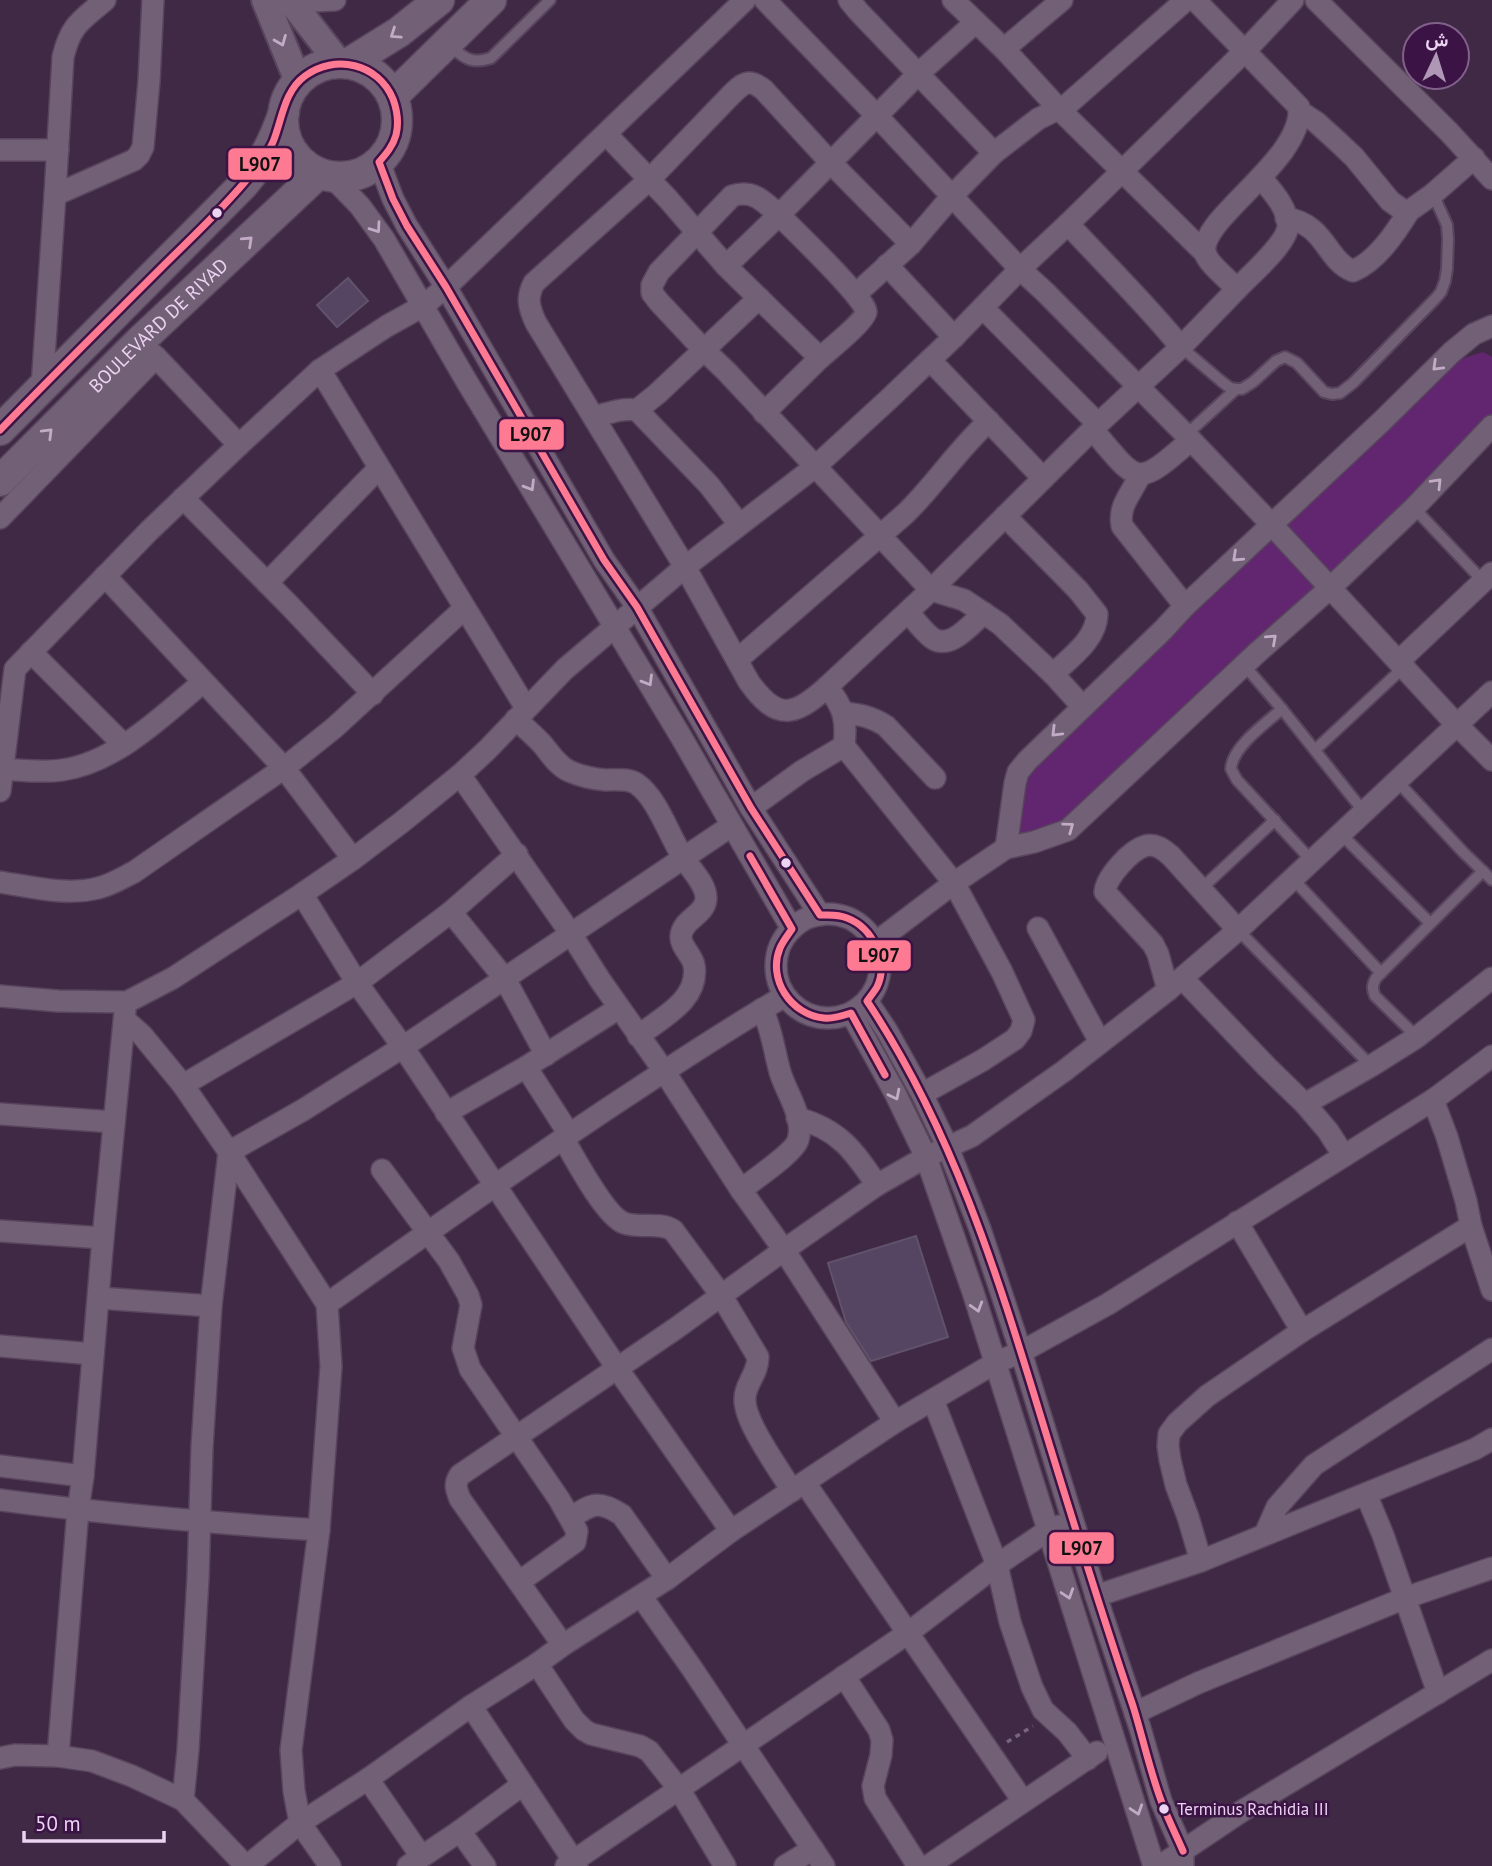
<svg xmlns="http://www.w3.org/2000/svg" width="1492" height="1866" viewBox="0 0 1492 1866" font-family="'PT Sans',Vazirmatn,sans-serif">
<rect width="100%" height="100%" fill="#3f2945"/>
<polygon fill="#61266f" points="1483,352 1492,357 1492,425 1064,841 1012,849 1022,773 1461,359"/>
<g fill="#554462" stroke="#60526a" stroke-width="2">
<polygon points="348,278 368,301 337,327 317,305"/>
<polygon points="916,1236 948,1337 871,1361 846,1322 828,1263"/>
</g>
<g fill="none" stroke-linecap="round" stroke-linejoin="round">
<g stroke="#58455d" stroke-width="14">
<g id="service">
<path d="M448,45C464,57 470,65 491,58L550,0"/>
<polyline points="1181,347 1221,381 1230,388 1236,389 1242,389 1253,382 1276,361 1285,357 1297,363 1324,392 1332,394 1340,393 1353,383 1435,299 1441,292 1445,281 1447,269 1448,239 1447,225 1433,194"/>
<polyline points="1186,435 1236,389"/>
<polyline points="1414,508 1483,581"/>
<polyline points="1244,665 1282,709 1364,812"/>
<path d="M1282,709C1266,723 1232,747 1231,769L1237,780L1312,861"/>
<polyline points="1315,750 1404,667"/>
<polyline points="1397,781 1463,852 1492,880"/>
<polyline points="1341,834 1430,923"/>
<polyline points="1293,879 1381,973"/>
<polyline points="1201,889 1275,820"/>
<polyline points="1238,930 1371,1066"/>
<path d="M1417,1037L1375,996C1372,989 1372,985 1376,978L1483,871"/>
</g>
</g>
<g stroke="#58455d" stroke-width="24">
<g id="minor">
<polyline points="765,0 877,116 1020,269 1046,293 1191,440 1272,525 1457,725 1492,760"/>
<polyline points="849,0 858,11 994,153"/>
<polyline points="953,0 1004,49 1058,108 1206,254"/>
<polyline points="1316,0 1449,132 1492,179"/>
<polyline points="292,2 335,0"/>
<path d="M976,22L918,74L779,215C764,202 754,189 732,196L659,272L652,285V293L659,302L704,350L727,372L931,590L964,600L1000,624L1053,674L1082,706"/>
<polyline points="1004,49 1062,0"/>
<polyline points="1299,111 1316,122 1337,141 1354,157 1390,201 1404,211 1409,211 1433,194 1474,158"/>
<polyline points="606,134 668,199 726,266"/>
<polyline points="0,150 58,150"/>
<polyline points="379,162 393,199 407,226 446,287 604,560 637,607 751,808 820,915"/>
<polyline points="331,176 360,206 384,239 467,382 680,735 792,929"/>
<polyline points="55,195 134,160 139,155 143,147 149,81 153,0"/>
<path d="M779,215C791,227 868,301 866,312C865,321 829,350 820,358L726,266Z"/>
<path d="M1286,218C1326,224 1326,261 1353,271C1377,261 1396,232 1409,211"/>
<path d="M1068,224C1106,265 1146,304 1181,347"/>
<polyline points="887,265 954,337"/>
<path d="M1237,289C1249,276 1287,244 1288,226C1288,208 1272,191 1261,178"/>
<polyline points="856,294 911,244 952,196 994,153 1038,119 1068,104 1186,0"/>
<polyline points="983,308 1098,424"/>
<polyline points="139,342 156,357 239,445 320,370 387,326 423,306 446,287 745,0"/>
<polyline points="930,360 1043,478"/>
<polyline points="320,370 526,708"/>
<path d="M42,387L55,195L63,57C71,24 81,21 105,0"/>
<polyline points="764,413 820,358"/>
<path d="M594,417C608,413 622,408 637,410"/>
<path d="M1093,430C1139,484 1135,489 1191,440"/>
<path d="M1140,475C1132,493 1118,505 1122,526L1185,606"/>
<polyline points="183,498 290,606 373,694"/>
<path d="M1005,516L1078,590L1097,614C1097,639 1070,658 1053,674"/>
<polyline points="0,518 156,357"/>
<polyline points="739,524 709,485 637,410 657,394 759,298"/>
<polyline points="105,576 284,768 353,859"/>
<polyline points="267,583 379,468"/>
<path d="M908,612C915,620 923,631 932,638C950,651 971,624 984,613"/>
<polyline points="31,652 124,745"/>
<path d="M737,660L905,514C935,485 958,449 989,421"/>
<polyline points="1399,661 1492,573"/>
<path d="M827,687C794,717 777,721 749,682L685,567L536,323C529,308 526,298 534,283L650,179L729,97C742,84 748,77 764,90L831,163L911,244"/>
<path d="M843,713C860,714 872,717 886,726L935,778"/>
<path d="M516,719C525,728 535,736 543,745C551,755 558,766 569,771C580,776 594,779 606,780C616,780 628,778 637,784C658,799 669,836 683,857C690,869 706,883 706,898C706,915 682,919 681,936C680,946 692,955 694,965C700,1000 661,1018 638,1036"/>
<path d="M844,746C847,720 844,707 827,687L931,590L1098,424L1181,347L1237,289C1229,280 1208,264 1205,253C1198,219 1304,160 1299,107L1195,0"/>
<path d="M2,769C21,770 42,773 62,770C115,763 164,715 203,682"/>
<polyline points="460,775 571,934 600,980 664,1071 741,1190 784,1250 895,1422"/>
<polyline points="0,791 15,669 149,531 239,445"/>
<polyline points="751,808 802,771 844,746 954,883 1002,972 1024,1020 1021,1031 1015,1039 983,1060 922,1094"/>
<polyline points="1006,848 1015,783 1018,772 1027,761 1163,630 1185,606 1381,422 1452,352 1474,334 1492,326"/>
<path d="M0,882C32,887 67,896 98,888C111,885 122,878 134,872L284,768L334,728L465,608"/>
<polyline points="302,894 357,983 403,1047 617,1368 731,1531"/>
<polyline points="451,912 505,979 546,1055"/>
<circle cx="828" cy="966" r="52"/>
<polyline points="1038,928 1100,1042"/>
<polyline points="875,943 954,883 1006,848 1034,842 1068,830 1258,652 1329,589 1414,508 1492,426"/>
<polyline points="1183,979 1266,1066 1305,1104 1328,1131 1344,1156"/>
<path d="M1168,990L1158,954L1153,944L1105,892C1106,877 1131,850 1145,846C1155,843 1163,849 1171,856L1238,930"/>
<polyline points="0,996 58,1001 127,1002 173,978 302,894 353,859 402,822 460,775 487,750 565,669 685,567 816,466 889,399 954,337 1020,269 1068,224 1245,51 1293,0"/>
<polyline points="867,1001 887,1031 922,1094 948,1148 980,1229 1021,1352 1096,1596 1140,1728 1161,1801 1183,1851 1183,1866"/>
<polyline points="851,1013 895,1093 926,1157 973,1292 1154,1866"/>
<polyline points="125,1020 142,1035 183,1085 229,1152 327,1304 331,1366 319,1530 291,1750 294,1791 300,1823 330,1866"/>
<polyline points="526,1067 569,1134"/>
<polyline points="183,1085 357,983 451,912 517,854"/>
<polyline points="1433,1100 1447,1137 1466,1201 1471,1226 1492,1290"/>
<polyline points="1305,1104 1371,1066 1417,1037 1492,978"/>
<polyline points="446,1113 526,1067 619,1008"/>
<polyline points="0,1114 114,1122"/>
<path d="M797,1118C839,1129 854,1151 877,1185"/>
<path d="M563,1138C574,1157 605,1216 624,1223C640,1229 658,1221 673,1230L721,1295L758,1357C758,1374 745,1384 745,1398C743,1421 780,1470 792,1491"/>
<polyline points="382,1170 449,1261 468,1295 471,1305 463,1348 470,1369 559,1499 577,1531 575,1542 519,1582"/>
<path d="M741,1190C753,1180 794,1153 798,1140C805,1117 786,1093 780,1072C774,1051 772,1029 762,1009"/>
<polyline points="1237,1222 1302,1331"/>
<polyline points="0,1231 103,1238"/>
<polyline points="99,1298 211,1306"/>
<path d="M327,1304C421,1237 514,1171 610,1107C668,1069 725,1030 785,996"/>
<polyline points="0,1346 93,1354"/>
<polyline points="933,1400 997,1565 1010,1622 1032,1687 1043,1710 1067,1732 1088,1759"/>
<polyline points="0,1466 83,1476"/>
<polyline points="805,1483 1023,1801"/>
<polyline points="1366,1494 1383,1535 1438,1693"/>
<path d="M0,1500C106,1514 212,1523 319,1530"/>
<path d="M571,1518C592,1503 600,1500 622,1515L667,1579"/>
<polyline points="1265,1534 1277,1507 1314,1465 1492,1349"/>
<polyline points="1201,1561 1188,1517 1176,1485 1170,1460 1168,1446 1169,1434 1177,1423 1207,1396 1302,1331 1471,1226"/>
<polyline points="641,1596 691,1667 824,1866"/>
<polyline points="1096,1596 1201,1561 1475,1449 1492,1439"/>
<path d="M563,1645L460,1499C456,1489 454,1484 460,1475L675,1329L784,1250L877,1185L926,1157L972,1136L1064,1071L1168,990L1238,930L1492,692"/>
<polyline points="537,1664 574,1720 584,1730 591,1734 640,1746 649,1751 679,1789 725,1866"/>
<polyline points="844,1676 879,1730 882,1740 881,1755 873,1786 875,1798 918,1866"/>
<polyline points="471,1706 577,1866"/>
<polyline points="1135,1713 1198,1683 1405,1598 1492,1568"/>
<polyline points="58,1756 78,1510 83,1476 103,1238 125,1011"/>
<polyline points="0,1758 15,1755 58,1756 92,1761 132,1776 183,1800 246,1866"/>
<polyline points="368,1779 421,1856"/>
<polyline points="183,1800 188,1750 198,1578 202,1447 211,1306 229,1152 303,1110 403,1047 731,826"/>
<polyline points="460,1831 522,1785"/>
<polyline points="247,1866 300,1823 368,1779 471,1706 537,1664 563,1645 667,1579 731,1531 895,1422 995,1363 1021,1352 1108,1304 1433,1100 1492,1056"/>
<polyline points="408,1866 460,1831 485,1866"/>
<polyline points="566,1866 908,1633 997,1565 1047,1531 1059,1526"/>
<polyline points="785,1866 813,1849"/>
<polyline points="928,1866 1097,1752"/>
<polyline points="1160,1866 1242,1811 1492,1660"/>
</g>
</g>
<g stroke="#58455d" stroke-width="30">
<g id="tertiary">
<polyline points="265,0 298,81"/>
<polyline points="290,0 339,63"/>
</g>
</g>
<g stroke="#58455d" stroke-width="33">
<g id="secondary">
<polyline points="349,63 399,32 439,0"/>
<circle cx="340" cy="120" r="57"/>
<polyline points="393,96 491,0"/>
<path d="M0,430L243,185C265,159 273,143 284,112"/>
<path id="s1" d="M0,481L139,342L319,173"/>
</g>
</g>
<polyline stroke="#77677b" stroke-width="3.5" stroke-dasharray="5 5" stroke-linecap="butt" points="1007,1742 1033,1726"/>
<use href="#service" stroke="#726077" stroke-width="10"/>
<use href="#minor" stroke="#726077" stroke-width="21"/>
<use href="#tertiary" stroke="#726077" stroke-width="26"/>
<use href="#secondary" stroke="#726077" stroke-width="30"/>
<g stroke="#3b1345" stroke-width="12">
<g id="bus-1">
<path d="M0,430C53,375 107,322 161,268C191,238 222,210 249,177C259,166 267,155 273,142C282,120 284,91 305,76C335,54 378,63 393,99C397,110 399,123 396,135C393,146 386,154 379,162L393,199L407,226L446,287L604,560L637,607L751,808L820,915C830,915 838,914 847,918C873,928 889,962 877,987C874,992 870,997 867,1001C951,1127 996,1270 1040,1414C1070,1512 1100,1609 1133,1706C1143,1738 1150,1772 1162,1803C1168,1819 1176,1835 1183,1851"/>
<path d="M750,856L792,929C788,935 783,941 780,948C767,979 791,1015 824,1018C833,1019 842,1016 851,1013L885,1075"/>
</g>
</g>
<use href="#bus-1" stroke="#fe7a93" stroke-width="7"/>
</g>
<defs><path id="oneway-chevron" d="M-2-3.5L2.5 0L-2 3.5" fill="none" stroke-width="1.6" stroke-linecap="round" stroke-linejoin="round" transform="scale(1.75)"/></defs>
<g stroke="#c1abc6">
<use href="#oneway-chevron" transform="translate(395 34) rotate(146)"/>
<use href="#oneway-chevron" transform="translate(281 41) rotate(68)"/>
<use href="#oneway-chevron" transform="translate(376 228) rotate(55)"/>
<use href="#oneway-chevron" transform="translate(248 241) rotate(-43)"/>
<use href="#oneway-chevron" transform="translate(1437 366) rotate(136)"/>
<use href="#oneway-chevron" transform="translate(48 433) rotate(-45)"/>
<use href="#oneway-chevron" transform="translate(1437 483) rotate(-46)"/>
<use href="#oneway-chevron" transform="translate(530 486) rotate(59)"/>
<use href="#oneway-chevron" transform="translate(1237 557) rotate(137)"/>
<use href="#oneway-chevron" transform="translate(1272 639) rotate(-42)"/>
<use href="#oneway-chevron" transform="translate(648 681) rotate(59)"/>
<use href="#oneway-chevron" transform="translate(1056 732) rotate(135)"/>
<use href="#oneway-chevron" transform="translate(1069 827) rotate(-36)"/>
<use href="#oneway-chevron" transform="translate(895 1095) rotate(63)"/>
<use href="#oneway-chevron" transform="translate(977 1307) rotate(73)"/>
<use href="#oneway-chevron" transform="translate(1068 1594) rotate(72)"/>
<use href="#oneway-chevron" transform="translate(1137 1810) rotate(72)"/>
</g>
<g fill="#ebd3f1" stroke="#3b1345" stroke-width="2.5">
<circle cx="217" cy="213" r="6"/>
<circle cx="786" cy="863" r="6"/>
<circle cx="1164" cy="1809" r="6"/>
</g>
<g text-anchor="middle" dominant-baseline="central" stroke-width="5" stroke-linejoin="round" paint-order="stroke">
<g font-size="17" fill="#ebd3f1" stroke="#3b1345" text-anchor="start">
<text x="1177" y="1809">Terminus Rachidia III</text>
</g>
<g font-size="19" fill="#ebd3f1" stroke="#3b1345">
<text stroke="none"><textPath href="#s1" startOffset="222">BOULEVARD DE RIYAD</textPath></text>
</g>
</g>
<g stroke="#3b1345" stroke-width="2.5">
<rect x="227" y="147" width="66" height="34" rx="7" fill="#fe7a93"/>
<rect x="498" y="418" width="67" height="33" rx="7" fill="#fe7a93"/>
<rect x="846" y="939" width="66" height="33" rx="7" fill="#fe7a93"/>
<rect x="1048" y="1531" width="67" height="34" rx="7" fill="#fe7a93"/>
</g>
<g font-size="19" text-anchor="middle" font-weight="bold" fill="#111">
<text x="260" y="171">L907</text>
<text x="531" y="441">L907</text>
<text x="879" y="962">L907</text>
<text x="1082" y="1555">L907</text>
</g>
<g transform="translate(1436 56) rotate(4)"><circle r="33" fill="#3b1345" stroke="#81608a" stroke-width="2"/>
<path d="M0-5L12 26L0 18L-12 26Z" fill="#af98b5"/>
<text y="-10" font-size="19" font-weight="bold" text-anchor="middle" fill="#ebd3f1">ش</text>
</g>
<path d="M24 1831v10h140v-10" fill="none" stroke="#ebd3f1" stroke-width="3.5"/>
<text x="35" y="1831" font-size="21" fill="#ebd3f1" stroke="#3b1345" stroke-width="5" paint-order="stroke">50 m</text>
</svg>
